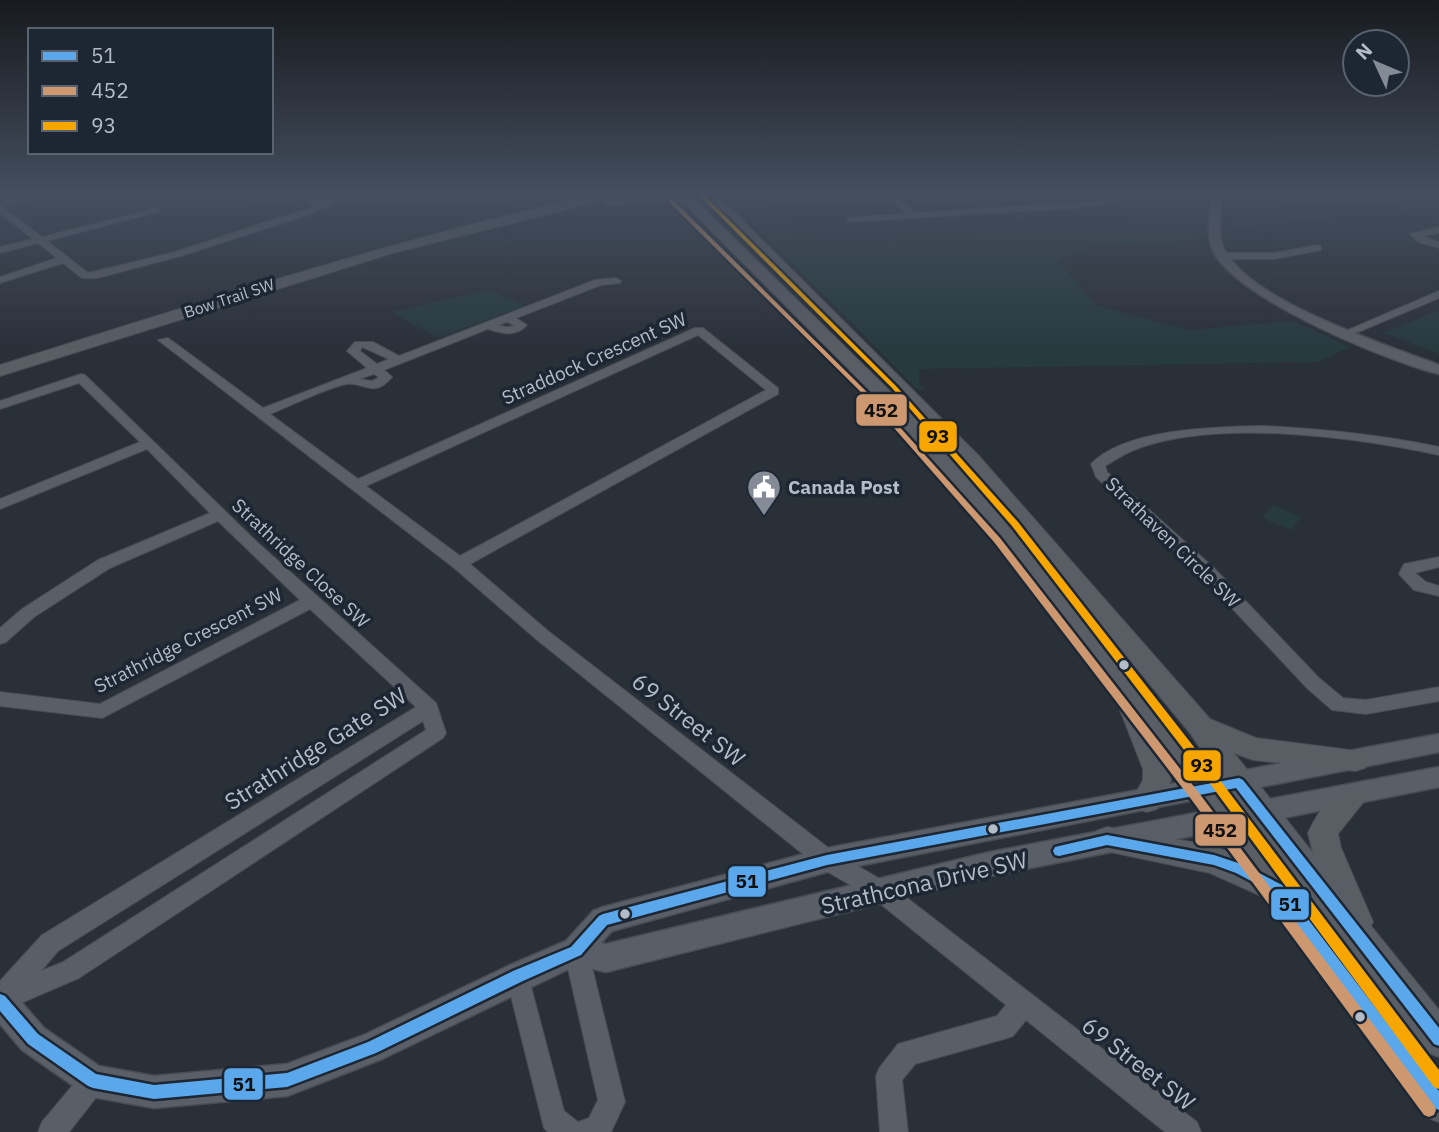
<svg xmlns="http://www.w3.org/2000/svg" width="1439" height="1132" viewBox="0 0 1439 1132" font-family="'IBM Plex Sans',sans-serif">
<rect width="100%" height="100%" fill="#2a3038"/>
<g fill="#273a3e">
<path d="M774,192C779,217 796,240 820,247L1033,227L1071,231L1200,216L1198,240L1095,246L1057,260L1097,306L1191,330L1293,321L1350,347L1317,362L919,369V383L925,390L916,388L728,199L727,193Z"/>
<polygon points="1376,192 1439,192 1439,204 1232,229 1232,198 1264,202"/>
<polygon points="490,290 525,306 438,338 392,312"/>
<polygon points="1439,310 1439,354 1384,333"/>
<polygon points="1273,505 1301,517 1291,530 1262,518"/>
</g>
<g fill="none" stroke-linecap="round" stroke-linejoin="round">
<g stroke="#484c53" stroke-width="2">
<g id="minor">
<polygon points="34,192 48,192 2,207 42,237 157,208 161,211 47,241 88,273 175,252 315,206 287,192 299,192 322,202 342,192 354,192 311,214 181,256 97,278 82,278 63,263 0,283 0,277 57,258 38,243 0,253 0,247 33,239 0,213 0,202"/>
<polygon points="887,192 896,192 914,213 1100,201 1104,199 1103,192 1111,192 1112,200 1102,206 848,222 848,218 851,217 905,214"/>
<polygon points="1439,227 1439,233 1422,236 1439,242 1439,248 1418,242 1410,234"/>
<polygon points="1318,245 1321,246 1321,250 1274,259 1222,259 1217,256 1222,253 1274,253"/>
<path d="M616,278L621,281L620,283L601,285L516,318L527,325C516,337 503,334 488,329L384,370L392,377C373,399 365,382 347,384C331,386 288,407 270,414L358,479L695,328H703L778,388V394L470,564L548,631L835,853L889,884L1197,1122L1201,1132H1165L1026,1020L1013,1036L1004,1039L915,1064L902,1080L908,1132H880L876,1076L880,1067L898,1044L997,1016L1006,1005L873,898L819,867L536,639L453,567L158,340L168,338L263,408L367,368L347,351L355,342H373L399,356L595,280ZM507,322L515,326L506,327L498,325ZM698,335L766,390L460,556L366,486ZM362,347L389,359L377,364L360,351ZM374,374L379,377L372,381L359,379Z"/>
<polygon points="1439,291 1439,298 1351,335 1341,333"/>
<path d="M81,374L85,375L257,542L436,703L446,733L443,738L79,978L0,1012V981L42,935L416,707L310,609L102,718L0,706V692L100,704L300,600L218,521L110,568L34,617L6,642L0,644V628L22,609L98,560L210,513L147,449L0,509V499L140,442L79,383L0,409V401ZM423,721L426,730L63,962L41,971L58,951Z"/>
<path d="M1264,426C1323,429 1381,435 1439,447V455C1355,437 1214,418 1134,450C1124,454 1115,460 1105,466L1107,472L1213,567L1319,678L1343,698L1366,700L1439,687V701L1366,714L1332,710L1307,688L1201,575L1096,477L1091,464C1126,428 1216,427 1264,426Z"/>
<polygon points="1439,557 1439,567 1415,573 1426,582 1439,586 1439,596 1414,590 1399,574 1404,564"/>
<polygon points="576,940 584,943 588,951 625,1102 611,1132 548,1132 544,1128 506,976 510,968 518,964 526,968 564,1111 578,1122 589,1118 598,1100 564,951 568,943"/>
<polygon points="93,1068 102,1072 106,1081 102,1090 69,1132 38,1132 42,1122 84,1072"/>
</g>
</g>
<g stroke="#484c53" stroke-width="3">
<g id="tertiary">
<path d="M1212,192H1222C1222,210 1216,235 1225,251C1253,302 1384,344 1439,365V374C1387,361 1237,299 1213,251C1205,234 1211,210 1212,192Z"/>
<polygon points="1439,734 1439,752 827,872 612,931 601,943 606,944 990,852 1439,767 1439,787 990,876 606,972 577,965 382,1059 287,1096 154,1108 93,1097 82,1092 22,1050 0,1024 0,986 11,990 44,1028 99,1066 154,1076 287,1064 364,1035 508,966 566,941 593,911 603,907 827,848"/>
</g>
</g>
<g stroke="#484c53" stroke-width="2">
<g id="secondary">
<path d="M606,192H630L617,197L650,192L678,197L674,192H687L891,392L1014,527L1215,780L1439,1072V1122L1425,1117L1268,899L1210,873L1096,849L1092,840L1096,831L1107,827L1214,846L1236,855L1169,763L1171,781L1157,809L1147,812L1137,809L1132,800L1143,780V769L1120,710L1123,703L998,537L879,400L686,205L650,200L609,206L605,205L604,200L393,253L0,376V365C200,302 400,238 606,192Z"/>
<path d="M701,192H714L979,456L1210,719L1256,738L1365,752L1369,760L1365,768L1355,771L1253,760L1234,753L1313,853L1308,833C1318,812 1338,777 1364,786L1369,795L1338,834L1341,848L1373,922L1371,926L1439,1010V1057L1426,1052L1229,791L1190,733L1069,586L965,464Z"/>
</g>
</g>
<use href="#minor" fill="#5a5e66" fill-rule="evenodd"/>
<use href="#tertiary" fill="#5a5e66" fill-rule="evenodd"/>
<use href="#secondary" fill="#595d64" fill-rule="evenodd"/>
<g stroke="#1d2633" stroke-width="5">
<g id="bus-1">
<polygon points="1239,778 1243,780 1439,1028 1439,1046 1434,1044 1236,788 827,865 607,925 581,955 523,981 376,1053 287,1087 154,1099 93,1088 88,1086 28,1044 0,1011 0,994 5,996 38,1034 96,1074 154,1085 287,1073 368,1042 513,971 571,947 599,916 603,914 827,855"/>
<polygon points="1107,835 1214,855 1244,865 1282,885 1439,1091 1439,1110 1434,1108 1274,893 1236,873 1214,865 1107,845 1059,856 1055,855 1053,851 1055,847 1059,846"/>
</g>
</g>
<g stroke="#1d2633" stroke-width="5">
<polygon id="bus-2" points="669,200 673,200 878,403 1000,538 1199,793 1434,1105 1436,1110 1434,1115 1429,1117 1424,1115 1191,799 994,542 874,405 669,202"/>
</g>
<g stroke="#1d2633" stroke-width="5">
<polygon id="bus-3" points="696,192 701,192 896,386 1018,522 1219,779 1439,1070 1439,1089 1434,1087 1211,785 1012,526 892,388"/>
</g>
<use href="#bus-1" fill="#5aa8eb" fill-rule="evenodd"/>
<use href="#bus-2" fill="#cd976f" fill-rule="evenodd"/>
<use href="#bus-3" fill="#f7a600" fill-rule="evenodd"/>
</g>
<linearGradient id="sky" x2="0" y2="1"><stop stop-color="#171a1f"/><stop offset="0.55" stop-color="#444e5e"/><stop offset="1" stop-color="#444e5e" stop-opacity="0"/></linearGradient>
<rect width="1439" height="351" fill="url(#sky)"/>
<defs>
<g id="civic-pin" transform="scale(1.75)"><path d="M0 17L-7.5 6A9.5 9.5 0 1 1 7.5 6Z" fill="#848b96" stroke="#1d2633"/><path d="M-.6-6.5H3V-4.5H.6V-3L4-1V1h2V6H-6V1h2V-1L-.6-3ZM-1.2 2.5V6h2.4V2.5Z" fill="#fff"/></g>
</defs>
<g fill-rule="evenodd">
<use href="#civic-pin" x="764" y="487"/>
</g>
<g fill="#b4bcc9" stroke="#1d2633" stroke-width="2.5">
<circle cx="1124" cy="665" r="6"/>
<circle cx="993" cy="829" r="6"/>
<circle cx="625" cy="914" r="6"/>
<circle cx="1360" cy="1017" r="6"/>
</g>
<g text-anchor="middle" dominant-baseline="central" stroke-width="7" stroke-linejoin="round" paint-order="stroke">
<g font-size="16" fill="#b4bcc9" stroke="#1d2633">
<text transform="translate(229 298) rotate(-18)">Bow Trail SW</text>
</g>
<g font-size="19" fill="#b4bcc9" stroke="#1d2633">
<text transform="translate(594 358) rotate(-24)">Straddock Crescent SW</text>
<text transform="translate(1173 542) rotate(44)">Strathaven Circle SW</text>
<text transform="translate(301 563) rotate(43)">Strathridge Close SW</text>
<text transform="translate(188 640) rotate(-27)">Strathridge Crescent SW</text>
</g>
<g font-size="19" font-weight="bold" fill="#b4bcc9" stroke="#1d2633" text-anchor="start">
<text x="788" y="487">Canada Post</text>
</g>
<g font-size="23" fill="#b4bcc9" stroke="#1d2633">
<text transform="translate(689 719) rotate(38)">69 Street SW</text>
<text transform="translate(315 748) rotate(-32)">Strathridge Gate SW</text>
<text transform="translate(924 882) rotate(-13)">Strathcona Drive SW</text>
<text transform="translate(1139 1063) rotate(38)">69 Street SW</text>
</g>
</g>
<g stroke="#1d2633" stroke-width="2.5">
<rect x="855" y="393" width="53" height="34" rx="7" fill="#cd976f"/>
<rect x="918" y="420" width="40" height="33" rx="7" fill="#f7a600"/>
<rect x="1182" y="749" width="40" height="33" rx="7" fill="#f7a600"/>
<rect x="1194" y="813" width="53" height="34" rx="7" fill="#cd976f"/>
<rect x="727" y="865" width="40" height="33" rx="7" fill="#5aa8eb"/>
<rect x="1270" y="888" width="40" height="33" rx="7" fill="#5aa8eb"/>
<rect x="223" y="1067" width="41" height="34" rx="7" fill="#5aa8eb"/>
</g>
<g font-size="19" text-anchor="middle" font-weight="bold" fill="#111">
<text x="881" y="417">452</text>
<text x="938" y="443">93</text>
<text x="1202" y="772">93</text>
<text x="1220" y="837">452</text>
<text x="747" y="888">51</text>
<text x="1290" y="911">51</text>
<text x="244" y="1091">51</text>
</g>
<rect x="28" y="28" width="245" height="126" fill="#1d2633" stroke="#59626f" stroke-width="2"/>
<rect x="42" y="51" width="35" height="10" fill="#5aa8eb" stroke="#59626f" stroke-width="2"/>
<text x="91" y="63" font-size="21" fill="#b4bcc9">51</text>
<rect x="42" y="86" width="35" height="10" fill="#cd976f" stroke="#59626f" stroke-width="2"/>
<text x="91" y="98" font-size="21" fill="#b4bcc9">452</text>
<rect x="42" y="121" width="35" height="10" fill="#f7a600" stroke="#59626f" stroke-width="2"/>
<text x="91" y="133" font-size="21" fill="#b4bcc9">93</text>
<g transform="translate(1376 63) rotate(314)"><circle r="33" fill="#1d2633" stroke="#59626f" stroke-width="2"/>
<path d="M0-5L12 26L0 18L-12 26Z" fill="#848b96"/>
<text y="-10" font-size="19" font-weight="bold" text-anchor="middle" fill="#b4bcc9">N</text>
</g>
</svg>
